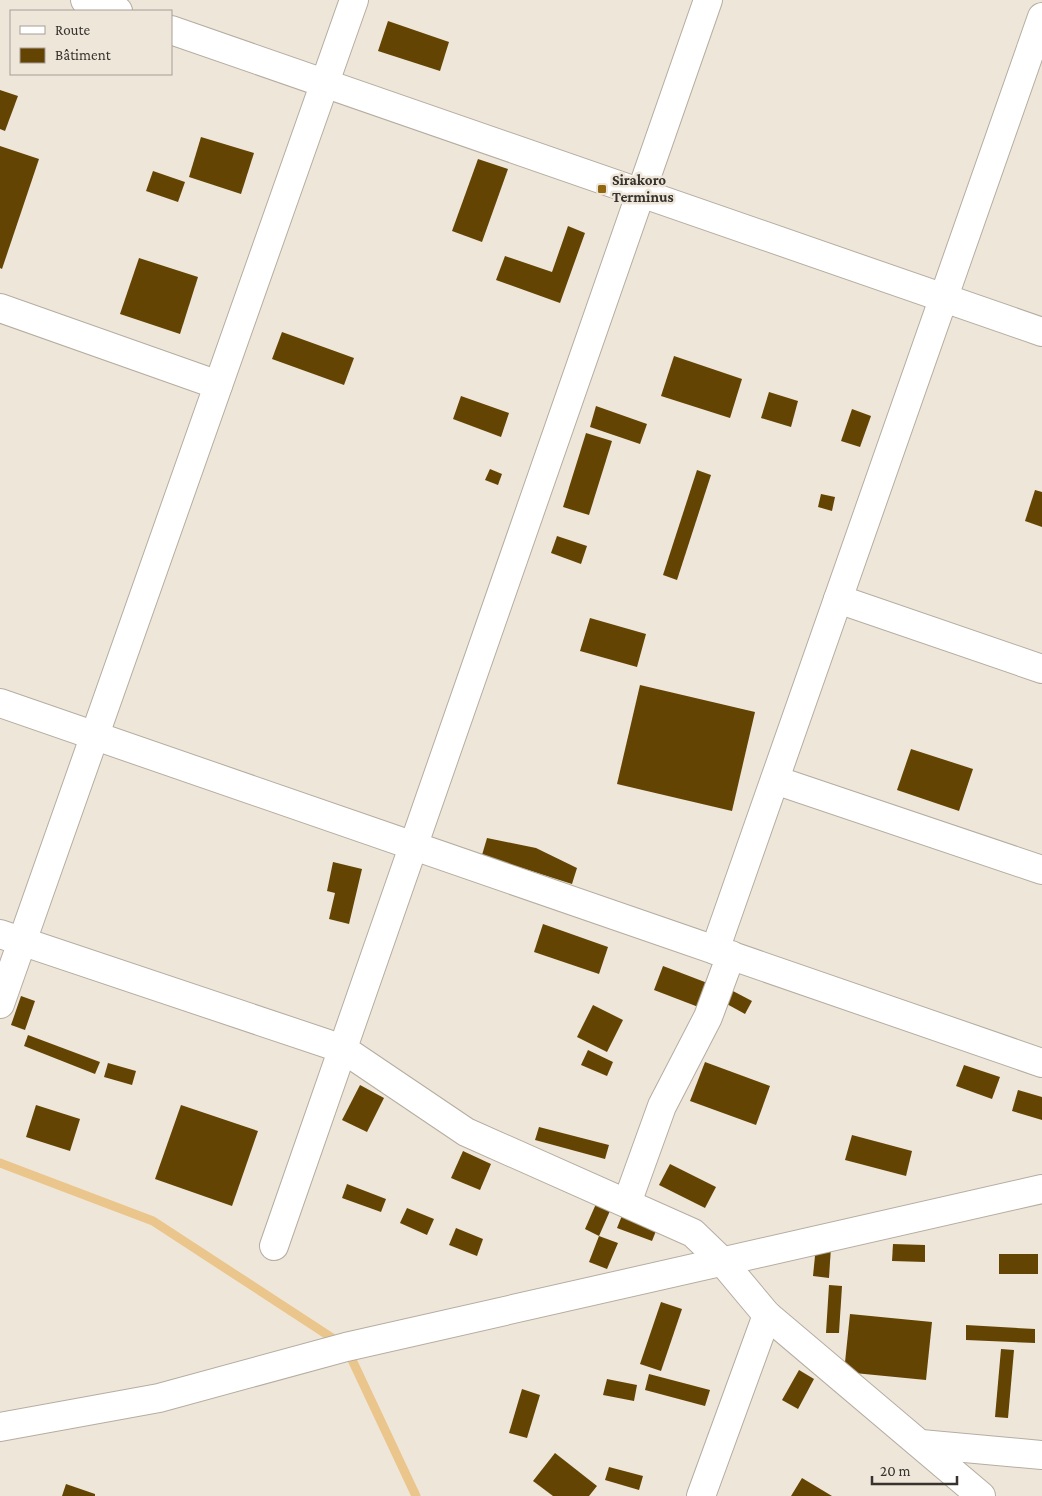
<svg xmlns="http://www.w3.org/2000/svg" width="1042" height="1496" viewBox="0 0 1042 1496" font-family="'Crimson Pro',serif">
<rect width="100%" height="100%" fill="#efe6da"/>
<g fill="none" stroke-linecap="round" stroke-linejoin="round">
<polyline stroke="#ebc68c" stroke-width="9" points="0,1163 153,1221 346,1347 416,1496"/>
</g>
<g fill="#644402">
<polygon points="388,21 449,42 440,71 378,51"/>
<polygon points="0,90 18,96 5,131 0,129"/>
<polygon points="201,137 254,153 241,194 189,177"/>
<polygon points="0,146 39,159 2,269 0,268"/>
<polygon points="478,159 508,169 482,242 452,231"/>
<polygon points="153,171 185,182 178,202 146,191"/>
<polygon points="568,226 585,233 560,303 496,280 505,256 552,272"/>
<polygon points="139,258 198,277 180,334 120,314"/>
<polygon points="282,332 354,358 344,385 272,359"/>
<polygon points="674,356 742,379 730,418 661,396"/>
<polygon points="769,392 798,401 791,427 761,418"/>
<polygon points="461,396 509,413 501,437 453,419"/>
<polygon points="596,406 647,424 640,444 590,427"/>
<polygon points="852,409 871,416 860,447 841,441"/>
<polygon points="586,433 612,441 589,515 563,507"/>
<polygon points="490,469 502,474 498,485 485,480"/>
<polygon points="697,470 711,475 677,580 663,575"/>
<polygon points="1035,490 1042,492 1042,527 1025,521"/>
<polygon points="821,494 835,497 832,511 818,507"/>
<polygon points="557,536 587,546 581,564 551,553"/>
<polygon points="590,618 646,634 637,667 580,651"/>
<polygon points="640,685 755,712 732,811 617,784"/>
<polygon points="911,749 973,769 959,811 897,790"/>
<polygon points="487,838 536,848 577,868 572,884 482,855"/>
<polygon points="333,862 362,869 349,924 329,919 335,893 327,891"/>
<polygon points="543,924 608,947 599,974 534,952"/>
<polygon points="663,966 710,984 701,1008 654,990"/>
<polygon points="731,990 752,1001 745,1014 725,1003"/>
<polygon points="21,996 35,1001 25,1030 11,1025"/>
<polygon points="593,1005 623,1020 607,1052 577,1037"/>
<polygon points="28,1035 100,1062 95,1074 24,1046"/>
<polygon points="588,1050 613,1062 607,1076 581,1065"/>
<polygon points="705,1062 770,1086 756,1125 690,1101"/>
<polygon points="108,1063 136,1071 132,1085 104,1077"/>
<polygon points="964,1065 1000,1077 992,1099 956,1086"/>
<polygon points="360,1085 384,1098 367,1132 342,1120"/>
<polygon points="1018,1090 1042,1097 1042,1120 1012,1111"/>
<polygon points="36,1105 80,1119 70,1151 26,1137"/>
<polygon points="181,1105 258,1131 232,1206 155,1179"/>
<polygon points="539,1127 609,1145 605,1159 535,1140"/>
<polygon points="852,1135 912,1151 906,1176 845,1160"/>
<polygon points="463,1151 491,1164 480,1190 451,1178"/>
<polygon points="670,1164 716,1187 705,1208 659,1185"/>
<polygon points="347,1184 386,1199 381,1212 342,1198"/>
<polygon points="599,1197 613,1204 599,1236 618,1243 607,1269 589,1262 599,1236 585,1229"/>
<polygon points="407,1208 434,1219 427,1235 400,1223"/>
<polygon points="625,1208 660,1221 652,1241 617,1228"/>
<polygon points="456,1228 483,1239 477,1256 449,1245"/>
<polygon points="893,1244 925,1245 925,1262 892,1261"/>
<polygon points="816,1246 831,1247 829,1278 813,1276"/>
<rect x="999" y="1254" width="39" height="20"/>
<polygon points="829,1285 842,1286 839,1333 826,1333"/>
<polygon points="661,1302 682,1309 661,1371 640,1364"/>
<polygon points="850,1314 932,1322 926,1380 844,1372"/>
<polygon points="966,1325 1035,1329 1035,1343 966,1340"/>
<polygon points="1001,1349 1014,1350 1008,1418 995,1417"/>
<polygon points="799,1370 814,1379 798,1409 782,1400"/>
<polygon points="649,1374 710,1390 705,1406 645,1390"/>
<polygon points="607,1379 637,1385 634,1401 603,1395"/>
<polygon points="522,1389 540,1395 527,1438 509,1433"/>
<polygon points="555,1453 597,1486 589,1496 553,1496 533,1481"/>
<polygon points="609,1467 643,1476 639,1490 605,1480"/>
<polygon points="802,1478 832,1496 791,1496"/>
<polygon points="66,1484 95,1494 95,1496 62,1496"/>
</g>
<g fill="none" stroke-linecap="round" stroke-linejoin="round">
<g stroke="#b5ada1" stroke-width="30">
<g id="minor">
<polyline points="85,0 118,11"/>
<polyline points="171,30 1042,332"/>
<polyline points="0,308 218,385"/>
<polyline points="838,599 1042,669"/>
<polyline points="0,703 1042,1063"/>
<polyline points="775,780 1042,870"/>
<polyline points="0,934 343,1049 466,1132 693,1233 721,1260 767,1315 981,1496"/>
<polyline points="715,950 1042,17"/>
<polyline points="0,1004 354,0"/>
<polyline points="627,1203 662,1106 708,1017 731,955"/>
<polyline points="274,1246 708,0"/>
<polyline points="0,1427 159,1398 346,1347 1042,1189"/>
<polyline points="921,1444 1042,1455"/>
<polyline points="701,1496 767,1315"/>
</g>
</g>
<use href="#minor" stroke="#fff" stroke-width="28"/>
</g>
<rect fill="#926711" stroke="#efe6da" stroke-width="2" x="597" y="184" width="10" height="10" rx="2.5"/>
<g text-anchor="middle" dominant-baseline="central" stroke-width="5" stroke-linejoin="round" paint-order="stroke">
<g font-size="15" font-weight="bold" fill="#36332e" stroke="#efe6da" text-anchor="start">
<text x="612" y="180">Sirakoro<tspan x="612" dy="17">Terminus</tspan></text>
</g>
</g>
<rect x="10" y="10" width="162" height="65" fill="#efe6da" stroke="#a59e95"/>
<rect x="20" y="26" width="25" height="8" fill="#ffffff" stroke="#a59e95"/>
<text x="55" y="35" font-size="15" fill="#36332e">Route</text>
<rect x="20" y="48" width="25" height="15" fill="#644402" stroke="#a59e95"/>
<text x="55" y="60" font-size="15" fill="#36332e">Bâtiment</text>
<path d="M872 1476v8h85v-8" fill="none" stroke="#36332e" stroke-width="2.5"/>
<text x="880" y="1476" font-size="15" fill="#36332e" stroke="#efe6da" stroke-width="4" paint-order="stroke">20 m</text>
</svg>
